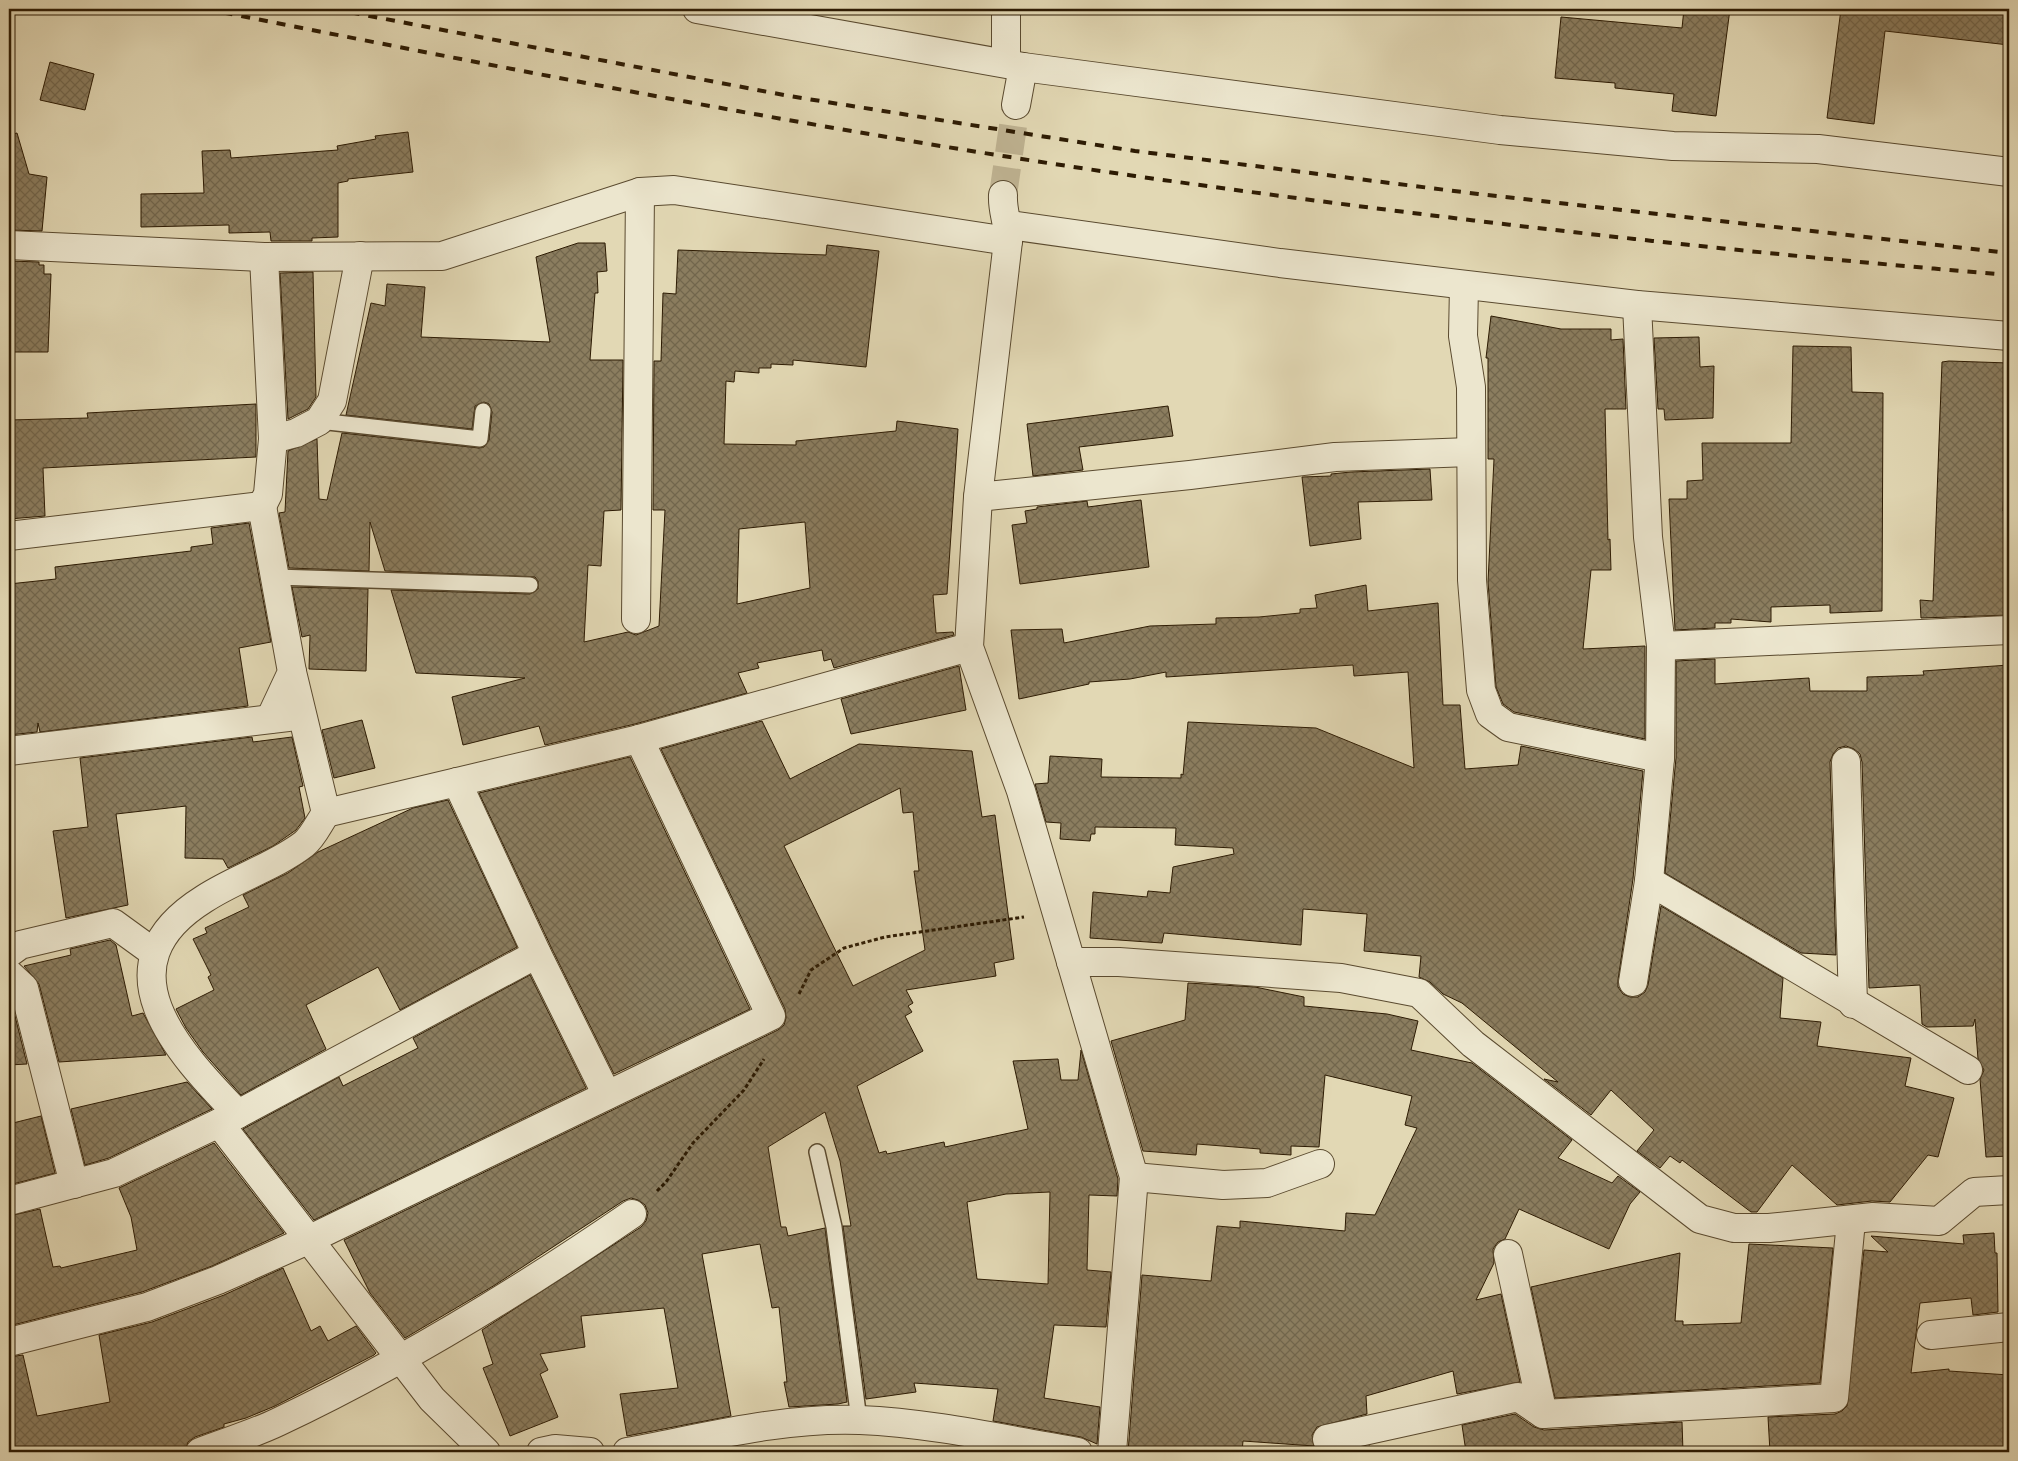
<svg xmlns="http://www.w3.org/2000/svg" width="2018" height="1461" viewBox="0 0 2018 1461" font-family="Alegreya,serif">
<defs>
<pattern id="building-cross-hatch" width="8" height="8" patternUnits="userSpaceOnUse" patternTransform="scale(1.25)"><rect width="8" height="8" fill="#8b7d5f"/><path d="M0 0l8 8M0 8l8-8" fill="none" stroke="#72664c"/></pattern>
</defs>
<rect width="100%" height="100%" fill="#e2d8b4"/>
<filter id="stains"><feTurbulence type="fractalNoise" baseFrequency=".004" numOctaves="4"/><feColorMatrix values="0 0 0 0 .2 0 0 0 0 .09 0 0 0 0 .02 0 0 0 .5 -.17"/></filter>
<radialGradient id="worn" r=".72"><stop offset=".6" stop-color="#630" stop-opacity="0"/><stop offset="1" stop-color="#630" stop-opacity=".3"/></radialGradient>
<g fill="url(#building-cross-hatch)" stroke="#2d1b03" fill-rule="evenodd">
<polygon points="1684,9 1730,9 1716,116 1672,111 1674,94 1615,88 1615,83 1555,78 1561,17 1682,28"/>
<polygon points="1841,9 2009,9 2009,45 1885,31 1874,124 1827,118"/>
<polygon points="50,62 94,74 85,110 40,100"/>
<polygon points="408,132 413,172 348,179 348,181 338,183 338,237 312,238 312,241 271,241 270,232 229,233 229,225 141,227 141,194 204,193 202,151 230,150 231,158 338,150 337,146 376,139 375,136"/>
<polygon points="17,133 29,174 47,177 42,231 9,230 9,135"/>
<path d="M578,243H605L607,271L597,272L598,293H595L590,360H623L621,510L604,511L601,566L588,565L584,642L628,632L636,635L659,626L665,510H653L654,361H661L663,293L676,294L678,250L826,255L827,245L879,251L866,367L793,360V365L771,364V368H759V373L735,371L734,382L726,381L724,444L796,445V441L896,431L897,421L958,429L947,594L933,595L936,633L953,632L954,635L834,668L831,659L824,661L822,650L757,663L759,668L738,673L747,693L635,724L545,745L539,726L463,745L452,697L525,678L416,673L391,590L530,594L538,589V581L535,577L385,571L370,522L369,571L289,568L279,513L285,512L288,451L317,439L319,499L327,500L342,433L479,448L484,447L489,440L492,412L489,404L484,402L475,406L472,429L346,415L371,303L385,306L387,284L425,287L421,337L550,342L536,257ZM805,522L810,588L737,604L739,529Z"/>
<polygon points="9,261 39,262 39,265 44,265 44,274 51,274 48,352 11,352"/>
<polygon points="313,272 316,397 308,409 288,419 280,273"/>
<polygon points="1491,316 1561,329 1611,329 1611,340 1623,339 1626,409 1605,409 1608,540 1610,539 1611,570 1591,570 1583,649 1645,646 1645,739 1514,712 1503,704 1496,687 1488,582 1494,459 1488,459 1488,358 1486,358"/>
<polygon points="1699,337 1700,367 1714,366 1713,418 1665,420 1664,409 1658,409 1654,338"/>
<polygon points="1793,346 1851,347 1852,392 1883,393 1882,611 1830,613 1830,605 1771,607 1771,622 1731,619 1731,623 1715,623 1715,628 1675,630 1669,499 1687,499 1687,481 1703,480 1702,443 1791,443"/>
<polygon points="1949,361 2009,363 2003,511 2009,511 2009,615 1921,618 1920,600 1933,601 1942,362"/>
<polygon points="256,404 256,457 43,468 45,516 9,519 9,420 88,418 87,413"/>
<polygon points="1168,406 1173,436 1079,447 1083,470 1033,476 1027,424"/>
<polygon points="1430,469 1432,500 1358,502 1361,539 1310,546 1302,477 1331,476 1331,474 1351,472"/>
<polygon points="1141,500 1149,567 1020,584 1012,525 1027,523 1025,511 1037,509 1037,507 1087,501 1088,507"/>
<polygon points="249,523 271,642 239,648 248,706 40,732 38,723 37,732 9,735 9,584 56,579 55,567 191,551 191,547 213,544 211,528"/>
<polygon points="1366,585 1368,611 1438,603 1443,705 1460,705 1465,769 1518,765 1521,746 1643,771 1633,879 1618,980 1618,987 1623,994 1630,997 1638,997 1645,992 1648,985 1661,906 1783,978 1780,1018 1821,1022 1817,1046 1911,1058 1905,1086 1954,1098 1938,1157 1928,1155 1890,1202 1872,1201 1837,1205 1792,1165 1757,1212 1751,1212 1682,1160 1680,1163 1670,1156 1660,1168 1637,1151 1654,1130 1611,1090 1591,1115 1544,1079 1558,1082 1462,1003 1443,994 1430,982 1419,977 1421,956 1364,951 1367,914 1303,909 1301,945 1164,933 1162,943 1090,938 1093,892 1147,897 1148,891 1170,893 1173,867 1234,854 1233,848 1175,845 1176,828 1095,827 1095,834 1091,834 1090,841 1060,839 1061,823 1046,822 1035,784 1048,783 1050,756 1102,759 1101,777 1181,778 1181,774 1183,775 1188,722 1316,728 1414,768 1408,672 1354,676 1353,665 1166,677 1166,672 1130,679 1089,682 1089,684 1019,699 1011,630 1062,629 1064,643 1150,626 1216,624 1216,618 1259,617 1300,613 1300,609 1317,608 1315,595"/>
<polygon points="292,587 368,589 366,671 309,669 310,635 302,637"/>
<polygon points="1715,659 1715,684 1809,678 1810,691 1867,691 1867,677 1924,675 1923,671 2009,665 2009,927 2004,990 2007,990 2006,1004 2009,1004 2009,1156 1986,1157 1980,1079 1984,1070 1978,1059 1975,1019 1973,1026 1927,1027 1922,1024 1920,985 1869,988 1862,762 1860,754 1854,749 1846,746 1838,748 1833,754 1830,762 1836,955 1801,953 1665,873 1676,758 1676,661"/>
<polygon points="959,666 966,710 851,734 841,699"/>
<polygon points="362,720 375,768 334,778 322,730"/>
<path d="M762,721L790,779L859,744L972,751L982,817L995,815L1014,959L994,963L996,976L906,990L913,1003L908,1006L912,1012L905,1016L923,1051L857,1086L879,1153L886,1151L887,1154L944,1142L945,1147L1028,1129L1013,1061L1058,1059L1061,1080H1078L1081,1050L1118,1179L1117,1196L1089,1195L1087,1270L1111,1272L1106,1327L1054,1325L1044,1398L1100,1407L1097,1444L1081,1437L993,1421L998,1389L914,1383L916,1392L866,1399L843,1226H851L840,1161L825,1112L768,1147L781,1227H786L788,1236L825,1228L847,1402L838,1404L789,1407L784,1382H787L779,1307L772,1308L760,1244L702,1254L731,1416L627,1436L620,1394L678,1388L664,1308L581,1316L585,1347L540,1354L548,1370L540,1374L558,1417L510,1436L483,1368L493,1364L482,1330L641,1227L646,1221L648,1213L645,1205L638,1200L631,1198L623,1201L495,1285L405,1338L370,1293L344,1240L778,1030L784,1025L786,1018L785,1009L661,749ZM900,788L903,813L913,812L919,871H914L925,950L853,986L784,846ZM1050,1192L1048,1284L977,1279L967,1202L1006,1194Z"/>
<polygon points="252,737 253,742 292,737 303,786 299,787 305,818 296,830 273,846 228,868 223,859 185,858 186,806 116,814 128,905 66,918 53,831 88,827 80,758"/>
<polygon points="630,757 750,1009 614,1074 551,947 479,793"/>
<polygon points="448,800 517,947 400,1010 378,967 306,1005 326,1049 241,1095 203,1052 186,1028 176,1009 214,990 208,977 211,975 193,939 207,933 205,928 249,907 243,895 288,873 318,852 413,808"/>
<polygon points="110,940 116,945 132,1016 143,1013 166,1055 59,1062 39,984 24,966 71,955 70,949"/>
<polygon points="530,975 586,1088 314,1220 243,1129 339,1077 343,1086 418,1048 413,1038"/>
<polygon points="1188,983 1255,987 1304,997 1304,1006 1387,1014 1418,1021 1411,1050 1472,1063 1572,1140 1558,1158 1612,1183 1618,1176 1640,1192 1630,1204 1609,1249 1519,1209 1505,1239 1498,1242 1493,1249 1494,1263 1476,1300 1501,1294 1520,1382 1457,1394 1453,1371 1366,1396 1367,1414 1317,1427 1312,1435 1314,1446 1243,1441 1242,1452 1128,1452 1142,1275 1211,1281 1217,1226 1240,1228 1240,1221 1345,1231 1346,1213 1375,1215 1417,1128 1405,1125 1412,1096 1325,1075 1319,1147 1291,1146 1291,1155 1260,1153 1260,1149 1197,1144 1196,1155 1143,1151 1111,1041 1185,1020"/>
<polygon points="9,995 10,996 27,1064 9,1065"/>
<polygon points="187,1082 212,1109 109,1158 85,1165 71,1109"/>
<polygon points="41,1116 55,1173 9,1185 9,1124"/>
<polygon points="214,1143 284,1233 212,1266 142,1292 9,1326 9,1216 40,1209 53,1267 60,1266 61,1268 137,1250 131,1217 119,1188"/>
<polygon points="1994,1233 1995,1253 1997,1253 1998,1312 1973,1315 1971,1298 1920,1303 1911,1373 1949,1369 1949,1371 2009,1375 2009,1452 1770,1452 1768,1417 1835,1414 1842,1411 1847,1406 1864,1250 1888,1252 1871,1236 1964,1244 1963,1235"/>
<polygon points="1749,1244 1833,1248 1820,1383 1555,1398 1531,1287 1680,1253 1675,1321 1683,1321 1683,1325 1741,1323"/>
<polygon points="283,1268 311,1331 320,1326 328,1341 356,1326 376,1353 374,1355 275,1406 246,1418 224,1424 224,1427 195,1437 188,1442 185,1452 9,1452 9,1357 23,1355 37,1416 110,1402 99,1335 152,1322 224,1295"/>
<polygon points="1515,1414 1534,1427 1544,1430 1682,1422 1683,1452 1466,1452 1462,1425"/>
<polygon points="1370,1446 1371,1452 1340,1452"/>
<polygon points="737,1447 738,1452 707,1452 717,1450"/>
</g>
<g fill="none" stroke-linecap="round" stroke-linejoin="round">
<polyline stroke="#beb291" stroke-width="28" stroke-dasharray="28 14" stroke-linecap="butt" points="1003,195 1016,105"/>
<g stroke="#5a4a2f" stroke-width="18">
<g id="service">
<polyline points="319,421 480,439 483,411"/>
<polyline points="275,577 530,585"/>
<polyline points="817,1152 834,1227 859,1420"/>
</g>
</g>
<g stroke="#5a4a2f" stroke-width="30">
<g id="minor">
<polyline points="697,9 1023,67 1500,130 1673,146 1818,149 2009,172"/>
<polyline points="1006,63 1006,9"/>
<polyline points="1016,105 1023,67"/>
<path d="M1003,195C1002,212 1009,224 1008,241L978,497L969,647L1021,791L1134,1177L1112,1452"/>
<polyline points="1009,225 1280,263 1637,305 2009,336"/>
<polyline points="9,245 264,257 442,256 640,192 674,190 1008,241"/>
<polyline points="1464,286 1463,336 1471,387 1472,580 1481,690 1490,714 1508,727 1660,758"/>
<polyline points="273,439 296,433 319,421 332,401 360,256"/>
<polyline points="978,497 1190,475 1335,457 1470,452"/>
<polyline points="262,506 268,494 273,439 264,257"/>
<polyline points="9,536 262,506 292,672 270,719"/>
<polyline points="636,619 640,192"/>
<polyline points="1661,646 2009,630"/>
<polyline points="9,751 288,717"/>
<polyline points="1846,762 1853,1004"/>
<polyline points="457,782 537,954 607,1095"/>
<polyline points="326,813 639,739 969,647"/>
<polyline points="1649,881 1968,1070"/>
<polyline points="9,953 20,945 113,923 153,952"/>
<polyline points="1071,962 1119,962 1341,978 1419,993 1473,1044 1700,1219 1734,1228 1769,1228 1873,1217 1939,1221 1974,1192 2009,1190"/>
<polyline points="9,974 24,988 74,1184"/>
<polyline points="1633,982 1649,881 1660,758 1661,646 1648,537 1637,305"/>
<path d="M238,1114C177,1051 97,966 204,899C236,878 274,867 304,844C313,837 319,823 326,813L292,672"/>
<polyline points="219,1123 432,1399 486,1452"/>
<polyline points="1134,1177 1223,1185 1267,1183 1320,1164"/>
<polyline points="9,1201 114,1173 238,1114 537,954"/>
<polyline points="1508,1254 1543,1414"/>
<polyline points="1931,1335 2009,1327"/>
<polyline points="9,1342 147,1307 218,1280 310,1239 771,1016 639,739"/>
<polyline points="1327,1439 1518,1397 1543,1414 1834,1398 1851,1221"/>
<path d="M200,1452C226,1442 253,1434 278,1422C401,1364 520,1291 632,1214"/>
<polyline points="541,1452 555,1449 590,1452"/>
<path d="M627,1452C704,1438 781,1417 860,1420C933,1423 1006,1440 1078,1452"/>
</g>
</g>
<g stroke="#2d1b03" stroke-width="3" stroke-dasharray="4 2.5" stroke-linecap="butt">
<polyline points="799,994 811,970 844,948 885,937 1024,917"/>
<polyline points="657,1191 666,1182 693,1143 744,1090 764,1059"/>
</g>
<use href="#service" stroke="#ece6ce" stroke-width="15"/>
<use href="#minor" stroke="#ece6ce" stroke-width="28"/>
<g stroke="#2d1b03" stroke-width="4" stroke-dasharray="9 9" stroke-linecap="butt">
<path d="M206,9C514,70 823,131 1135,176C1425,217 1717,251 2009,275"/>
<polyline points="333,9 789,96 1135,151 1478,194 2009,253"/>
</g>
</g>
<rect width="2018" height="1461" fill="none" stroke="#e2d8b4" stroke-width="30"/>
<rect x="10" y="10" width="1998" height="1441" fill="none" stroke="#2d1b03" stroke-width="2.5"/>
<rect x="15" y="15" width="1988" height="1431" fill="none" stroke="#2d1b03"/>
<rect width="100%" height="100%" filter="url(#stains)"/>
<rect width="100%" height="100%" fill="url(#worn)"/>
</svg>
